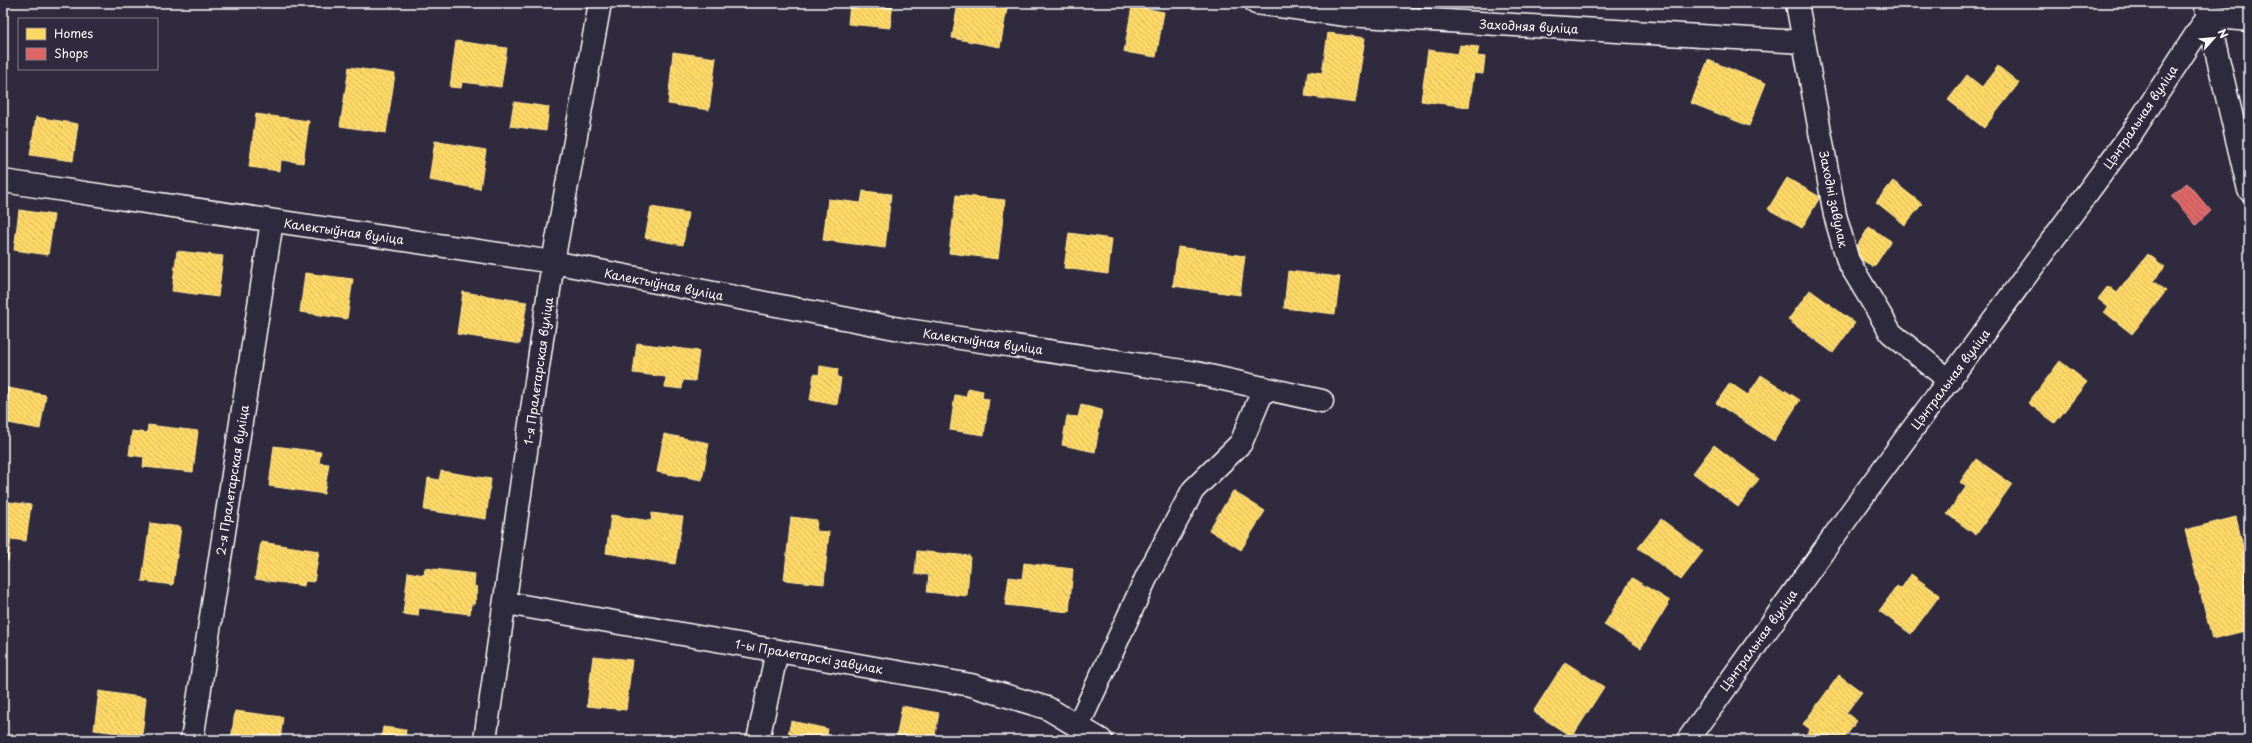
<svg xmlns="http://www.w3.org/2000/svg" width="2252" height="743" viewBox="0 0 2252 743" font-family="'Playpen Sans',sans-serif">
<defs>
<pattern id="homes-back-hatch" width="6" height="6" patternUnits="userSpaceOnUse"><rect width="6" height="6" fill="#ffd966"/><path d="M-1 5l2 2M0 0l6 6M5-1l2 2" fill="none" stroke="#d2b660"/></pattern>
<pattern id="shops-back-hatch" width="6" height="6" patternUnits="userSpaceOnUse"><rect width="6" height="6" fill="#e06666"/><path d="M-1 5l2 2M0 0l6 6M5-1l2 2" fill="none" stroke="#ac5d5d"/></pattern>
</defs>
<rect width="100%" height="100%" fill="#2f2a3d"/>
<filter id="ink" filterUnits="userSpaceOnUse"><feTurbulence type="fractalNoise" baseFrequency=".025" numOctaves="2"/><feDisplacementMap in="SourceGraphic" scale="8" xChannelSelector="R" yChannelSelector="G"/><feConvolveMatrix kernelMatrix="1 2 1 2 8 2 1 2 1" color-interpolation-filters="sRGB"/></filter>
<g filter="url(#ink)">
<g fill="url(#homes-back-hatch)" stroke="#ffe494">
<polygon points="850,3 893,3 890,28 848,24"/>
<polygon points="958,3 1008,3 1000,47 952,38"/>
<polygon points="1132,6 1164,12 1156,57 1124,52"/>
<polygon points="1328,33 1365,38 1355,103 1305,96 1308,71 1322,73"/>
<polygon points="456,41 507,48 501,87 462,82 461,88 450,87"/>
<polygon points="1460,45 1479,47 1477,56 1485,57 1483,74 1474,73 1469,107 1421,101 1428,50 1458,54"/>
<polygon points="673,52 716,58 709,110 668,104"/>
<polygon points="1708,60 1766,83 1749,126 1691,103"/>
<polygon points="1998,66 2019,83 1984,128 1948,100 1967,75 1982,87"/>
<polygon points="349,67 395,74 386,133 340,126"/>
<polygon points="514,102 549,107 546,131 510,126"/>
<polygon points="256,114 309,121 303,163 281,160 280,171 249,167"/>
<polygon points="36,117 78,124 73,161 30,155"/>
<polygon points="435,141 486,150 480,189 429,180"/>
<polygon points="1787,178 1820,197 1802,228 1768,209"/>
<polygon points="1893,181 1922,204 1905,225 1876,202"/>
<polygon points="863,191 891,194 885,248 823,240 828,199 861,203"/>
<polygon points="956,195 1005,200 998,259 949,253"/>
<polygon points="651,207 688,213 683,245 645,238"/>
<polygon points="19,210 54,215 48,255 14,250"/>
<polygon points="1869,227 1891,241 1874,267 1852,254"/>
<polygon points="1069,233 1112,239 1108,274 1064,268"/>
<polygon points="1178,247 1245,256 1240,295 1173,286"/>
<polygon points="177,251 223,256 218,297 172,291"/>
<polygon points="2148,254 2165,267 2153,281 2166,291 2132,334 2104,312 2108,307 2098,299 2108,286 2117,293"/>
<polygon points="1288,271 1340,277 1335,314 1284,308"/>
<polygon points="305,273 353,279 347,319 300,312"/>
<polygon points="1810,290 1855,323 1833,353 1788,320"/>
<polygon points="463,292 527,302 520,344 457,334"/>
<polygon points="637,343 699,351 695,381 683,380 682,389 665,387 666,377 633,373"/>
<polygon points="2060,361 2087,382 2055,423 2028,403"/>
<polygon points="820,366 838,369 837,377 841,378 837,405 810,400 814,374 819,375"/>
<polygon points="1761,375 1800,400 1774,441 1716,403 1730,383 1748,395"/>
<polygon points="3,387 46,395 40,429 3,422"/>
<polygon points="968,388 983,391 982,398 989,399 984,435 950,430 955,395 966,397"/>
<polygon points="1081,405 1102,410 1095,452 1062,445 1067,416 1078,417"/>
<polygon points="148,425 198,431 193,472 143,467 144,457 129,455 132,431 147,433"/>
<polygon points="664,434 709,443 702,480 657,472"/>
<polygon points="1714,445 1759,479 1738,507 1693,473"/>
<polygon points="274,446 321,452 319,463 329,464 324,494 269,486"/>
<polygon points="1976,459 2012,484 1976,535 1947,514 1966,487 1960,482"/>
<polygon points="441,471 491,479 486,519 424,510 428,478 439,480"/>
<polygon points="1233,491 1265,511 1241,550 1209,530"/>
<polygon points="3,501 31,505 26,541 11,539 8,561 3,561"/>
<polygon points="652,513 683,517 675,564 606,553 611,515 651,521"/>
<polygon points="791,517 817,520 816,531 829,532 824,584 784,580"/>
<polygon points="2236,517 2249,572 2249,630 2212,639 2185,530"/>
<polygon points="1661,519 1703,551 1681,580 1638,548"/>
<polygon points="150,523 181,527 173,585 142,581"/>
<polygon points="261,542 319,551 314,582 305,581 304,586 255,579"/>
<polygon points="917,551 970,556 967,596 927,592 929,575 915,574"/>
<polygon points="1024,563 1073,569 1069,612 1005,605 1009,577 1022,579"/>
<polygon points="425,568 475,574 474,586 477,587 475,604 471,604 470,614 419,608 418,616 403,614 408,572 424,575"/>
<polygon points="1911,574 1940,595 1911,634 1879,611 1897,586 1901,589"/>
<polygon points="1632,578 1670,601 1641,648 1604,625"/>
<polygon points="593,656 632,660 626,710 587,706"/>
<polygon points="1565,662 1604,687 1572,737 1533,712"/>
<polygon points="1839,675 1862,692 1846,713 1857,721 1843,740 1808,740 1804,737 1810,729 1803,724"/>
<polygon points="99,691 146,698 142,736 94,730"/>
<polygon points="902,706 939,713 934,740 896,740"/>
<polygon points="235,711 283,717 280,740 231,740"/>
<polygon points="791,721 828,729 826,740 787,740"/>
<polygon points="383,727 406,730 405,739 414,740 381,740"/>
</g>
<polygon fill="url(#shops-back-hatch)" stroke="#e99494" points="2187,183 2211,211 2196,225 2171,196"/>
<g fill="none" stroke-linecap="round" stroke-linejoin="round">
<g stroke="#fff" stroke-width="25">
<g id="minor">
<polyline points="1256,3 1346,15 1803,42"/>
<polyline points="1797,3 1835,215 1848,261 1891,333 1950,381"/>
<polyline points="2206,8 2249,190"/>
<polyline points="2208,16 2249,20"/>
<polyline points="3,181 553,262 900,329 1196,373 1322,401"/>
<polyline points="506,603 971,685 1047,708 1101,740"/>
<polyline points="1078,726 1147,576 1193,490 1241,443 1264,388"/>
<polyline points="192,740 272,221"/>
<polyline points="485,740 553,262 600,3"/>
<polyline points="758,740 777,651"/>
<polyline points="1688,740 1852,511 2133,131 2208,16"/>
</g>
</g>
<use href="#minor" stroke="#2f2a3d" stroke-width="22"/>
</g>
</g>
<g text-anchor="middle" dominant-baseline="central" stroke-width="4" stroke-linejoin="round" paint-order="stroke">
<g font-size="12" fill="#fff" stroke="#2f2a3d">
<text transform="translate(1529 26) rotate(3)">Заходняя вуліца</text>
<text transform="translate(2140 117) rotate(-56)">Цэнтральная вуліца</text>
<text transform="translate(1834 199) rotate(78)">Заходні завулак</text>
<text transform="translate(344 231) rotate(8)">Калектыўная вуліца</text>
<text transform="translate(664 284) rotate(11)">Калектыўная вуліца</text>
<text transform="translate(983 341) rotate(8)">Калектыўная вуліца</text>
<text transform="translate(538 371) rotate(-82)">1-я Пралетарская вуліца</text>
<text transform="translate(1950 379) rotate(-53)">Цэнтральная вуліца</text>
<text transform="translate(232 480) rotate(-81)">2-я Пралетарская вуліца</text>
<text transform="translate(1758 640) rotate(-54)">Цэнтральная вуліца</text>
<text transform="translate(809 656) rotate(10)">1-ы Пралетарскі завулак</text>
</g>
</g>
<rect width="2252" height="743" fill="none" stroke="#2f2a3d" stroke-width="16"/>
<rect x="8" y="8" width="2236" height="727" fill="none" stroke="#fff" stroke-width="1.5" filter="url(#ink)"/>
<rect x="18" y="18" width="140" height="52" fill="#2f2a3d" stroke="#827f8b"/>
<rect x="26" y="28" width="20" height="12" fill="#ffd966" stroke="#827f8b"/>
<text x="54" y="38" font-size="12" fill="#ffffff">Homes</text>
<rect x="26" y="48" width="20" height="12" fill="#e06666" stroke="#827f8b"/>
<text x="54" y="58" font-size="12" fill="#ffffff">Shops</text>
<g transform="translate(2214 38) rotate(63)" stroke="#2f2a3d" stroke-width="3" paint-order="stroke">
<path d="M0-3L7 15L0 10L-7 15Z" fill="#ffffff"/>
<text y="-6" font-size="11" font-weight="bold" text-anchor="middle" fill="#ffffff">N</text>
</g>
</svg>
